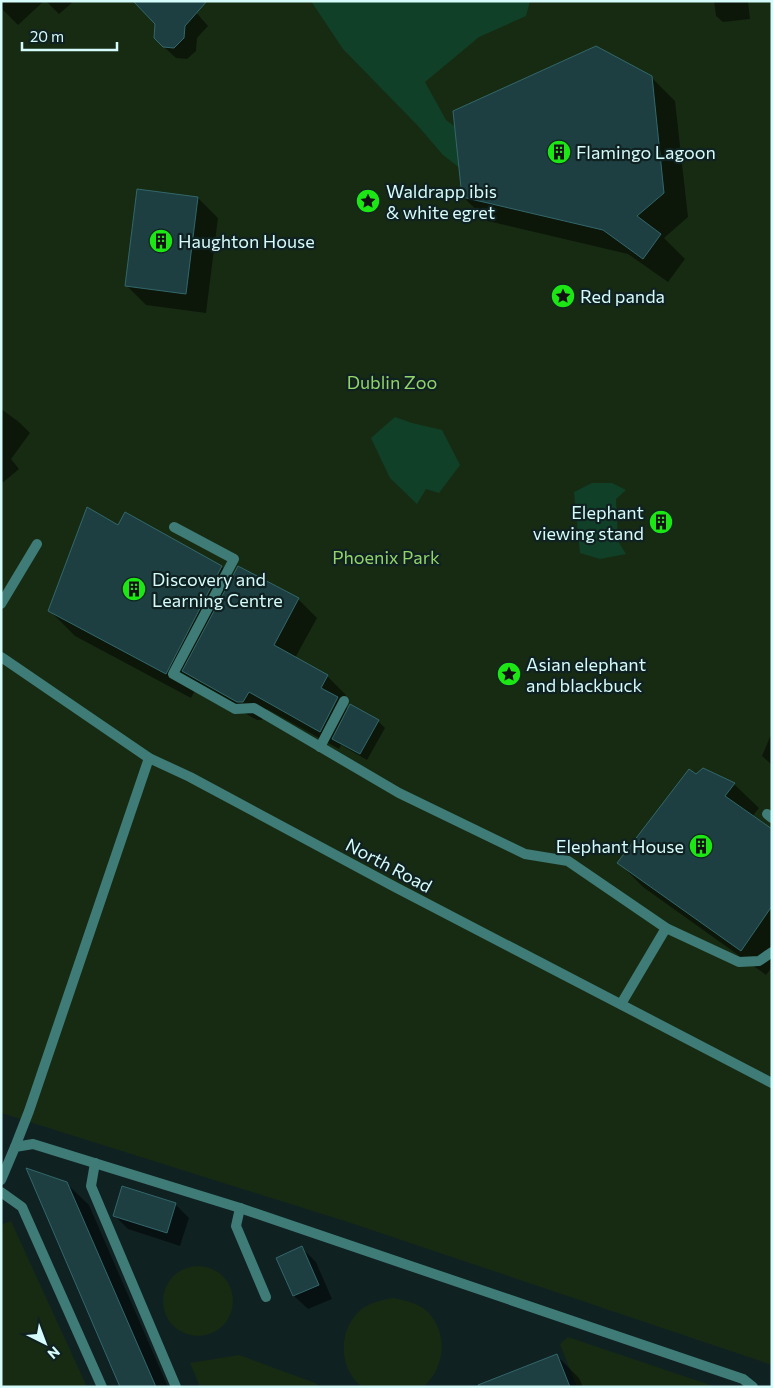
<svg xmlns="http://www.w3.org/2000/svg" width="773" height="1388" viewBox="0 0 773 1388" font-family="Commissioner,sans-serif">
<rect width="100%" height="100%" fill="#102122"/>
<g fill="#172b13">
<polygon points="1,1 772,1 772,1365 354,1224 1,1113"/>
<polygon points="11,1221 87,1387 1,1387 1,1225"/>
<circle cx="198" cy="1301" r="35"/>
<path d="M393,1298C403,1300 414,1302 423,1308C449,1328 447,1367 423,1387H362C337,1367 338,1327 363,1308C372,1302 383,1300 393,1298Z"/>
<polygon points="568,1337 716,1387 577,1387 560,1344"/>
<polygon points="239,1355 315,1383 320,1387 200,1387 190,1363"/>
</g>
<g fill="#104027">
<polygon points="311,1 530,1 526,16 479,37 425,82 446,120 473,140 478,182 443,155 419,127 343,49"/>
<polygon points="395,417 412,423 442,430 460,465 439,493 426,489 417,504 390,478 371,438"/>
<polygon points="592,483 612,483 626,490 616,499 618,541 626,554 600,559 580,553 574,492"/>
</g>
<g fill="#0007">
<polygon points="1,1 44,1 18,25 1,8"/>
<polygon points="46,1 74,1 59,14"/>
<polygon points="186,1 208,26 197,38 196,51 187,59 176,58 163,46"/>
<polygon points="714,1 748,1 750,19 723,22 716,16"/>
<polygon points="651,77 675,101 688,217 664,238 685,259 668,282 628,254 488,221 463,197"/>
<polygon points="138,191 198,198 218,218 206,313 146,305 126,285"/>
<polygon points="1,409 19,422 30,433 11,459 19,469 1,484"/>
<polygon points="126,514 222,567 233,578 298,599 317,618 295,658 327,676 346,695 341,702 349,710 351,706 378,721 385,728 367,760 341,745 339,749 267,709 262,720 257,720 202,689 198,685 191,698 75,636 50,611 119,526"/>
<polygon points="772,732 772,765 762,756"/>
<polygon points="696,776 734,784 759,808 752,817 772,831 772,967 766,975 643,887 619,863"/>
<polygon points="66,1183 89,1205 168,1387 121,1387"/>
<polygon points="175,1204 189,1218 180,1246 128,1229 114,1215"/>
<polygon points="302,1248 316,1262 332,1299 308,1309 294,1296"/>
<polygon points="557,1356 579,1378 583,1387 477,1387"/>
</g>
<g fill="#1e3f41" stroke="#32676b">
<polygon points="133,1 207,1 185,26 184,38 174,48 163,47 154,38 155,24"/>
<polygon points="596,46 652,76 664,193 637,216 661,234 643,259 603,230 462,197 453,111"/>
<polygon points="137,189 198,197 186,294 125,286"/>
<polygon points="87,507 118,525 125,512 222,566 166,674 48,611"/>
<polygon points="238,566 299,598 274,645 328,675 321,688 338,697 320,732 249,692 243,702 237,702 182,671"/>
<polygon points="350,704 379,720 360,754 332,739"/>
<polygon points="703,768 735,783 725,796 772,829 772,906 741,951 617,863 689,769 696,774"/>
<polygon points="26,1168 67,1182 156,1387 120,1387"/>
<polygon points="122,1186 176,1203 167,1233 113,1216"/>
<polygon points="302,1246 319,1285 293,1296 276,1258"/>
<polygon points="557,1354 570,1387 478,1387 478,1385"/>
</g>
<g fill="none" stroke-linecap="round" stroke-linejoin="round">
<g stroke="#3f7c77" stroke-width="10">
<polyline points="174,527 234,559 173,674 235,709 254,708 399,793 525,854 568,861 666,928 739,962 759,961 772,952"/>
<polyline points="1,604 37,544"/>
<polyline points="320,747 344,701"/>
<polyline points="767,814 772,818"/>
<polyline points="621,1004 666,928"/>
<polyline points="15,1147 29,1111 149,758"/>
<polyline points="95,1163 91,1186 176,1387"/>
<polyline points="1,1180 15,1147 33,1144 240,1208 743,1379 753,1387"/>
<polyline points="1,1192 22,1207 102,1387"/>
<polyline points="240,1208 236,1226 266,1297"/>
</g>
<polyline stroke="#3f7c77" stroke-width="10" points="1,657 149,758 190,777 395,887 772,1083"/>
</g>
<defs>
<g id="building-disc" transform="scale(1.25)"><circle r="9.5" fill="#1ce715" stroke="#102122"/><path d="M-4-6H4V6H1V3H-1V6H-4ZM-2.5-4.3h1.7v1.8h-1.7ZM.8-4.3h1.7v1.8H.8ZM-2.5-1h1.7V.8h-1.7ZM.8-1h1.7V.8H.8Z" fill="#111"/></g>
<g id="sight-disc" transform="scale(1.25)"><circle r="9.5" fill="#1ce715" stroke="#102122"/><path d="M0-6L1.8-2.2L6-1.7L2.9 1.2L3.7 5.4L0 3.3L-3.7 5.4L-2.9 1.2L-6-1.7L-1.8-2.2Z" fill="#111"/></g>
</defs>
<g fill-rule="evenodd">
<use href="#building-disc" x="559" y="152"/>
<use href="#sight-disc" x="368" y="201"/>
<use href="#building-disc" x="161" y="241"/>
<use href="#sight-disc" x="563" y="296"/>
<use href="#building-disc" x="661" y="522"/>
<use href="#building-disc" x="134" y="589"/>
<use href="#sight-disc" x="509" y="674"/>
<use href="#building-disc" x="701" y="846"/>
</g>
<g text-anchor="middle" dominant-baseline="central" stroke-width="4.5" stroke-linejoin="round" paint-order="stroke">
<g font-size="18" fill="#d5fbfa" stroke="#102122" text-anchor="start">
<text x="576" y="152">Flamingo Lagoon</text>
<text x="386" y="191">Waldrapp ibis<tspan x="386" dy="21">&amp; white egret</tspan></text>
<text x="178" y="241">Haughton House</text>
<text x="580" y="296">Red panda</text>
<text x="644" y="512" text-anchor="end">Elephant<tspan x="644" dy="21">viewing stand</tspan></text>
<text x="152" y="579">Discovery and<tspan x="152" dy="21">Learning Centre</tspan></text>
<text x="526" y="664">Asian elephant<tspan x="526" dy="21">and blackbuck</tspan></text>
<text x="684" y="846" text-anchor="end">Elephant House</text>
</g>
<g font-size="18" fill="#91d467" stroke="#102122">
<text x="392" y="382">Dublin Zoo</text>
<text x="386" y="557">Phoenix Park</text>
</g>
<g font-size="18" fill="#d5fbfa" stroke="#102122">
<text transform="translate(389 865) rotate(28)">North Road</text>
</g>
</g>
<rect width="773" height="1388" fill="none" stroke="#d5fbfa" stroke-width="5"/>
<g transform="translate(45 1343) rotate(138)" stroke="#102122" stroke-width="4" paint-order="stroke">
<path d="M0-4L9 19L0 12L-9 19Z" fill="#d5fbfa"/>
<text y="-8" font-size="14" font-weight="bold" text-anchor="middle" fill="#d5fbfa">N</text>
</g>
<path d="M22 42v8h95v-8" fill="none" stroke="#d5fbfa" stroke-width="2.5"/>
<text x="30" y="42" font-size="15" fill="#d5fbfa" stroke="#102122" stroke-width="4" paint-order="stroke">20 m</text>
</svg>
